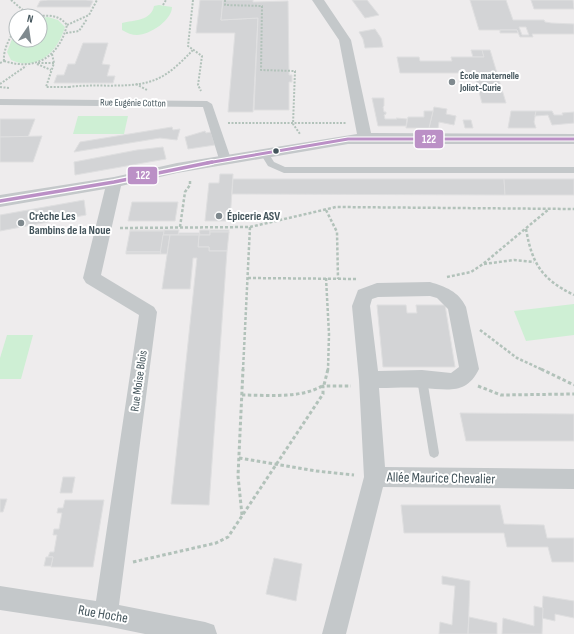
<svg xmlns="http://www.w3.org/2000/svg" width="574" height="634" viewBox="0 0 574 634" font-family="'Sofia Sans Condensed',sans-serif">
<rect width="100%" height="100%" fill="#eeeced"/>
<g fill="#ceefd4">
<path d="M159,5L172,7C172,20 150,35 137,35C132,35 127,33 122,30V23C134,20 151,21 154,6Z"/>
<path d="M48,17L58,20L65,27C58,51 38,72 11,60L7,52L14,34L16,33V40H40V18Z"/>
<polygon points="78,116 128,116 124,134 73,134"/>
<polygon points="574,304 574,335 526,341 514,311"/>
<polygon points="7,335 33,335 21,379 0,379 0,358"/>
</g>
<g fill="#d3d4d6" stroke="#dfdfe0" fill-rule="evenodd">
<polygon points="48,0 86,0 93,1 90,7 37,7 40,1"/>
<polygon points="200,0 223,0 221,20 258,18 253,112 228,112 235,33 196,33"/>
<polygon points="223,0 253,0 253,2 288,1 289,75 292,75 292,82 289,82 289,110 254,110 258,18 221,20"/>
<polygon points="352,0 367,0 379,15 365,18"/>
<path d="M470,0H506L513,20H544L545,22L551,23L574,24V34H532L533,37H520L517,30H479ZM519,27H526L529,35H522Z"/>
<polygon points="531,0 573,0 574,9 534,9"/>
<polygon points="375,29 381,38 383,47 365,48 363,39 359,32"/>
<polygon points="500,30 517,30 518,33 500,33"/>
<polygon points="83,43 108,43 102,64 110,65 107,76 115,76 113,83 54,83 57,75 64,75 68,64 75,64"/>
<polygon points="471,50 482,50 484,57 473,57"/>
<polygon points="482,50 490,50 506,103 482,103 474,73 400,73 397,57 419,57 420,61 452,61 451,57 484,57"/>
<polygon points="372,98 384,98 384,106 383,107 384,112 386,112 386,114 384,115 385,119 397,119 396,118 407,119 406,126 378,126"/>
<polygon points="434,107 447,109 446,114 456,116 454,125 439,122 438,128 429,128"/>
<polygon points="424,111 433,111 429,128 406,128 408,117 424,117"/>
<polygon points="511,111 536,111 534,122 536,128 508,128"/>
<polygon points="536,111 552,111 554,115 563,115 562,113 574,112 574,123 552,125 548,115 535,116"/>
<polygon points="0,119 35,119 28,137 0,137"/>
<polygon points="463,120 471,120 473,128 465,128"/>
<polygon points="172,127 173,130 180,129 177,140 160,138 74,152 80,142"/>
<polygon points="205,131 206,133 211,132 215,145 188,149 185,137"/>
<polygon points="42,136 33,162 0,162 0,137"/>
<polygon points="163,147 166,159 75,175 74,162 137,150"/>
<polygon points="220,174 233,174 230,221 205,221 209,183 219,183"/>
<polygon points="233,179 504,179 505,195 232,194"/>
<polygon points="504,179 574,179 574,195 505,195"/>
<polygon points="84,200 86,215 0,231 0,215"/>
<polygon points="132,202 178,202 175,221 128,221"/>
<rect x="130" y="230" width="34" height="1"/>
<polygon points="164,230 179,230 178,235 163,235"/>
<polygon points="200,230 210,230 210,235 199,235"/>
<rect x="210" y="230" width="19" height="2"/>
<polygon points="130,231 164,231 161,252 126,252"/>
<polygon points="210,232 229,232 227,251 209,251 209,247 198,247 199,235 210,235"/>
<polygon points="179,233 200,233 199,235 178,235"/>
<polygon points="163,235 170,235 167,254 160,254"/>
<polygon points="170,235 199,235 198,247 209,247 209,251 227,251 209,505 171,504 197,258 193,258 190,289 162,289"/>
<polygon points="126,252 161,252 160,254 126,254"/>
<polygon points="377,305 406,305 407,313 417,313 416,305 445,305 455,367 383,367"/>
<polygon points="460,413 574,414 574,441 466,441"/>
<polygon points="63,477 75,477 72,493 60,493"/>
<polygon points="0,499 7,499 3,512 0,512"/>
<polygon points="65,500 104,500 93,567 51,567 53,557 48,557 50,552 54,552 57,535 53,535 54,529 59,529 62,513 57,513 58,508 63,508"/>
<polygon points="401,505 500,505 504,524 544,525 547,538 574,538 574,562 552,562 548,547 507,547 504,533 404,533"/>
<polygon points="46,557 53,557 51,566 44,566"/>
<polygon points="274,558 302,564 296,601 266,594"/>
<polygon points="442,576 470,581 468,634 439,634 440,622 452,625 455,586 442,584"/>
<polygon points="543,596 574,601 574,618 555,614 555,621 542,618"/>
<polygon points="534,606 543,608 542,634 502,634 503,618 534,626"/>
<polygon points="469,617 497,623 497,634 468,634"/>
</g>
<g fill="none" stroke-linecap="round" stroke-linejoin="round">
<g stroke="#b2c2ba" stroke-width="2" stroke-dasharray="2 1.5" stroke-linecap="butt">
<polyline points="11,0 30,16"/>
<polyline points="193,0 188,46 202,56 198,85 201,91"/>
<polyline points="225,0 225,5 262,6 261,70 295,71 293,124 300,134"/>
<polyline points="163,5 166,0"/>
<polyline points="67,25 89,15 97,0"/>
<polyline points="66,33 79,31 87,19"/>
<polyline points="52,54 54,63"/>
<path d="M4,61C36,71 59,57 67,25C60,16 51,15 40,16"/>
<path d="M4,61C3,51 9,37 16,30"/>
<polyline points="0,63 4,61"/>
<polyline points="38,63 54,63 46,87 69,87 69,89"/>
<polyline points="37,64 51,70"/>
<polyline points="0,84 26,66"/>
<polyline points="136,84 147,90"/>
<polyline points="0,87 9,88"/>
<path d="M69,87C97,83 132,90 157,79C171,73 183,60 193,50"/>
<polyline points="228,123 347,123"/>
</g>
<g stroke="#b2c2ba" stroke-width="2.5" stroke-dasharray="3 2" stroke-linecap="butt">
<polyline points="326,210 337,232 338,279"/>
<polyline points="180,227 185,192 190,185 190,179"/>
<polyline points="120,228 250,227 336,207 574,209"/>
<path d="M526,229C532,263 541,279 574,295"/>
<polyline points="484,264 514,260 534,262"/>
<polyline points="447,277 471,272 483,264 549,209"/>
<polyline points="248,278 358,279"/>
<polyline points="326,278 329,334 328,370"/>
<polyline points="480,330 517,358 543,370"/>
<polyline points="243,370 250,227"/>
</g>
<g stroke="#b2c2ba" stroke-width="3" stroke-dasharray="3.5 2.5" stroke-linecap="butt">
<polyline points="541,369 574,385"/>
<polyline points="478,386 501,395 574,394"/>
<path d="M242,395C268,395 301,399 324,385L328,369"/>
<polyline points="239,458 316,471 354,475"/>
<polyline points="242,515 238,476 243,369"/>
<polyline points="133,562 216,543 228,537 323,394 323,386 351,386"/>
</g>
<g fill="#c4c8ca" fill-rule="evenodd">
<polygon points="264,150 267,151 274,162 285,167 574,167 574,173 284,173 268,166 260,153"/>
<polygon points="422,375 425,376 427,379 439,453 438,456 434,458 430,456 429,453 417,379 419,376"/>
</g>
<polygon fill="#c4c8ca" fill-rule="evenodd" points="0,99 207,101 212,104 231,159 229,162 221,162 219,159 203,107 0,105"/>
<g fill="#c4c8ca" fill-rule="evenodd">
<polygon points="312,0 324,0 351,40 371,133 574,134 574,144 348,144 177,173 121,186 101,275 154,307 157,312 119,605 205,622 214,625 217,634 145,634 106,626 0,610 0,586 96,601 139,315 86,283 83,278 105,189 0,207 0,195 114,177 177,163 357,134 339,40"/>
<path d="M430,282C446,287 458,291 466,307L479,369C466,396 446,389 423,388C408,387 394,388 379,388L385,467L574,469V489L383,487L346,634H322L364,477L359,380L352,306L358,290L377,283ZM430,296L437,298L448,309L459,367L451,373L422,370L378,371L370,306L372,299L378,297Z"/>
</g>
<g stroke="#fff" stroke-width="5">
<polyline id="bus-1-far1" points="207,163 348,139 574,139"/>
</g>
<g stroke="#fff" stroke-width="6">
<polyline id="bus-1" points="0,201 114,182 212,162"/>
</g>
<use href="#bus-1-far1" stroke="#bb90c6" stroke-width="3"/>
<use href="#bus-1" stroke="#bb90c6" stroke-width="3.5"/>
</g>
<g fill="#7f898e" stroke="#fff" stroke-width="1.5">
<circle cx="452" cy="82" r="4"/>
<circle cx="219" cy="216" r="4"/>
<circle cx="21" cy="223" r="4"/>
</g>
<circle fill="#43545b" stroke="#fff" stroke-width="1.5" cx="276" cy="151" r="3.5"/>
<g text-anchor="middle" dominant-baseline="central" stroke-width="4" stroke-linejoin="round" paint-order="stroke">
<g font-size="10" font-weight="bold" fill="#43545b" stroke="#fff" text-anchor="start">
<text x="460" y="76">École maternelle<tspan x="460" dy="12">Joliot-Curie</tspan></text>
</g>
<g font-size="10" fill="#43545b" stroke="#fff">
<text transform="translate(133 103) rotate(1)">Rue Eugénie Cotton</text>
</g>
<g font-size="12" font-weight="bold" fill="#43545b" stroke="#fff" text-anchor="start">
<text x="29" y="216">Crèche Les<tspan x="29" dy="14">Bambins de la Noue</tspan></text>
<text x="227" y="216">Épicerie ASV</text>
</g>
<g font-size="12" fill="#43545b" stroke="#fff">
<text transform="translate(139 381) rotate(-82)">Rue Moise Blois</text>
</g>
<g font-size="14" fill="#43545b" stroke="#fff">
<text transform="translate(441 478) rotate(1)">Allée Maurice Chevalier</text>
<text transform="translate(103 614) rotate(10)">Rue Hoche</text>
</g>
</g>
<g stroke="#fff" stroke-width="1.5">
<rect x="414" y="129" width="30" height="20" rx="4" fill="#bb90c6"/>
<rect x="127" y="166" width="31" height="19" rx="4" fill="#bb90c6"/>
</g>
<g font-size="11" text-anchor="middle" font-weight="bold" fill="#fff">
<text x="429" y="143">122</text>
<text x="143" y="179">122</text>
</g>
<g transform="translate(28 28) rotate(13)"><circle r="19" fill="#ffffff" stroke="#b4bbbd"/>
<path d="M0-3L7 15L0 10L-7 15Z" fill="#7f898e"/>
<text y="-6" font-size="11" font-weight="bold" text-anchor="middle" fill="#43545b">N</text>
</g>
</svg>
